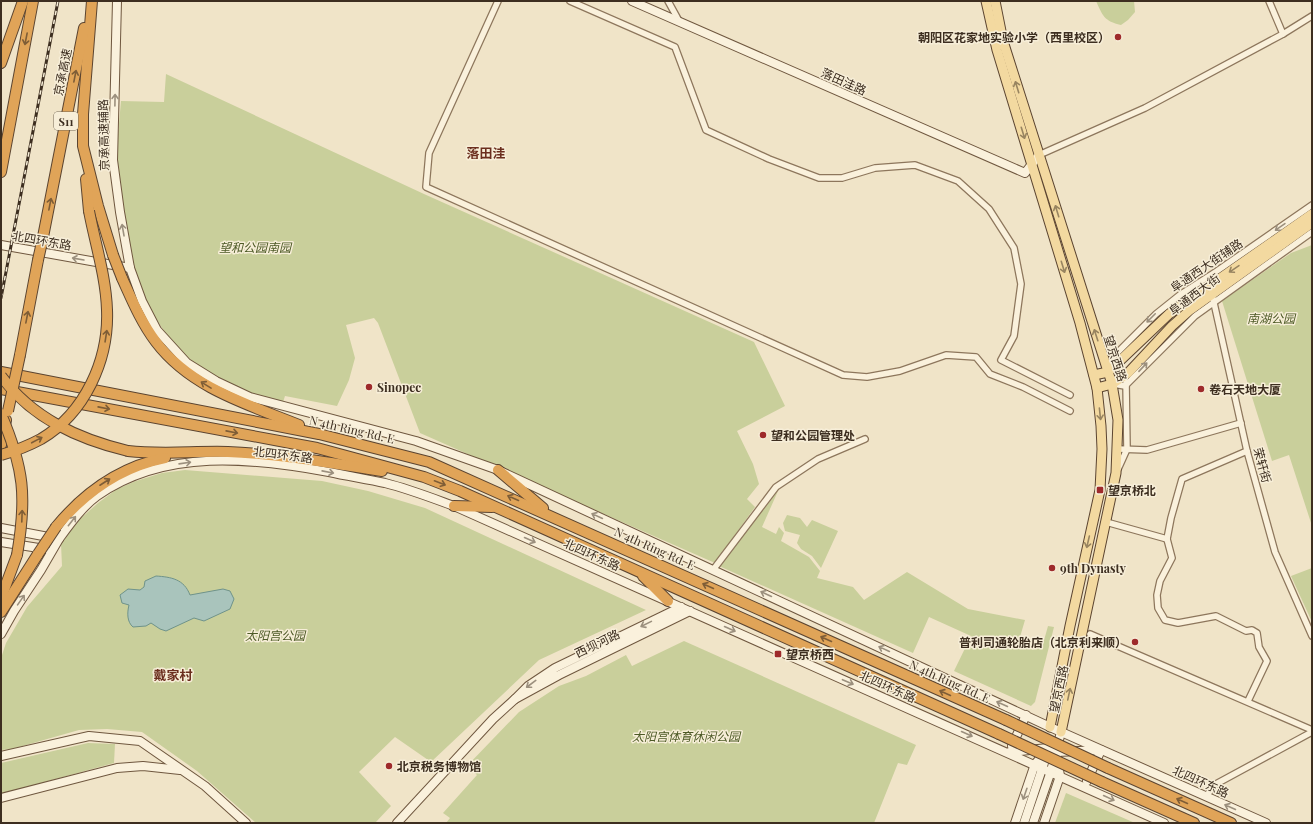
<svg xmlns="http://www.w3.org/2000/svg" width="1313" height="824" viewBox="0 0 1313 824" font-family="'Playfair Display','Noto Sans SC',serif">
<rect width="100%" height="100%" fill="#f0e4c8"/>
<g fill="#c9cf9b">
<path d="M1096,1H1134L1135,12L1128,20L1121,25C1104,21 1103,16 1096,1Z"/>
<path d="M166,74L424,194L754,342L785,406L737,431L753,464L759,484L747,499L755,507L715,563L420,433L378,323L374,318L346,325L355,358L349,380L337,406L285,396L283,402C270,398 255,396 242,391C190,371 150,325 135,271C126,237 123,199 118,164L117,146L121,101L164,102Z"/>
<polygon points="1312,245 1312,526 1289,455 1272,461 1222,301 1291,253"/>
<polygon points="185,470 322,481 368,491 425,508 646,610 539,660 431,762 395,737 359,772 391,806 375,823 256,823 197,771 142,732 107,729 79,730 12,749 1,750 1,658 6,643 27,607 62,566 61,544 79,520 98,503 117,489 136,481 162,473"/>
<polygon points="778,491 762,527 776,534 779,527 784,533 781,541 809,557 820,571 817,578 853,587 864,600 907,572 968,609 1025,620 1020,637 1043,644 1048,626 1054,627 1035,702 1031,706 954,671 971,636 929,617 913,653 719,566"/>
<polygon points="787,515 800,518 807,527 812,520 838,531 821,568 812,556 801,549 797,543 800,535 785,531 783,523"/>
<polygon points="1312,568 1312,622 1291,576"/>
<polygon points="684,641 916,745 907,765 898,763 874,823 446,823 450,818 443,813 477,775 467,766 519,712 559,686 586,676 626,655 632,666"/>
<polygon points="88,743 115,744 114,763 1,794 1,763"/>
<polygon points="1066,793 1135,823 1055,823"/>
</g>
<path fill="#a9c4bc" stroke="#6f938a" d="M156,576C171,577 184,579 190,595L223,589L230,591L234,599L230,609L204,621L194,618L166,631L160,629L151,623L146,626L133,627C127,622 127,613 129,605L122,603L120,595L128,589L140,590L144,587L145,581Z"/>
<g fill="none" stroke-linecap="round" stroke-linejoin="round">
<g stroke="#8d765c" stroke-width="8">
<g id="street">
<polyline points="498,1 429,153 426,187 843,375 867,377 900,371 946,355 976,357 990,374 1023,387 1070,411"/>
<polyline points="570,1 675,47 706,130 769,159 819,178 842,178 875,168 915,165 958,181 989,209 1014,248 1021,284 1014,336 1001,360 1070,395"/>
<polyline points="668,1 679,21"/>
<polyline points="1269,1 1283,34"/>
<polyline points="1039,155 1145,108 1283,34 1312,16"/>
<polyline points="1212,294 1247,451 1275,552 1312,636"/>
<polyline points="1109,369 1113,357 1156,314 1181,294 1217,271 1312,205"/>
<polyline points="1113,384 1125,386 1195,316 1312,232"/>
<polyline points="1118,449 1147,450 1241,423"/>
<polyline points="1247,451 1182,479 1171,518 1167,539 1172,558 1160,581 1157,595 1158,608 1165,620 1178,623 1216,616 1246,631 1252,630 1257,633 1259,647 1267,661 1248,701"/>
<polyline points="1118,469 1127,449 1126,382"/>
<polyline points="1106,522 1167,539"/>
<polyline points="713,570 776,487 818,459 865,439"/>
<polyline points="1090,634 1312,730"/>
<polyline points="1206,796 1216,784 1312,732"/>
</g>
</g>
<g stroke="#6f573f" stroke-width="10">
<g id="secondary">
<polyline points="117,1 113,160 120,212 130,268 142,301 157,330 187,363 216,381 250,397 416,441 498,470 1050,727 1266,823"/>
<polyline points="632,1 1025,173 1039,155"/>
<polyline points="1,245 130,268"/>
<path d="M1,528L59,539C70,524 82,507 97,496C165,448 252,458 329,472C347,476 367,479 385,483C409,489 432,498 454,506L1164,823"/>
<polyline points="1,542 45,549"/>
<polyline points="681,607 555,668 528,686 515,699 559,675 690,611"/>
<polyline points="1,634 14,611 41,570 59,539"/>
<polyline points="1012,746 1026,715"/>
<polyline points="1010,752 1048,748 1057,752 1101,750 1087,781"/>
<polyline points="1,756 89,736 140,741 205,786 246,823"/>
<polyline points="1,798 117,768 143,766 180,770"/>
<polyline points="397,823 493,719 515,699"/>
<polyline points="1015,823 1035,764 1047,750"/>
<polyline points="1024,823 1044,763"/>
<polyline points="1033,823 1051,771 1061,732"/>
<polyline points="1044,823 1060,776 1057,757"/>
</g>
</g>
<g stroke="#5b4430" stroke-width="11">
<g id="primary">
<polyline points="986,1 997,50 1080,323 1097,388 1101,426 1102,449 1100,490 1070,626 1050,727"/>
<polyline points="995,1 1003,41 1112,384 1118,420 1116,473 1061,732"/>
<polyline points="1094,375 1108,372 1169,314 1312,214"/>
<polyline points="1097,388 1112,384 1128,373 1172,326 1190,310 1312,223"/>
</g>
</g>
<g stroke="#5b4430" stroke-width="12">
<g id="highway">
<polyline points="92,1 83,114 83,146 98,206 113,255"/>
<polyline points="1,63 23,1"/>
<polyline points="1,172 33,1"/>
<polyline points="86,179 89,211"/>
<polyline points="42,242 84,28"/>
<path d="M122,278C132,300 141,322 156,342C191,388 247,404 299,425"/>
<polyline points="20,355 38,260"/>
<polyline points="1,372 319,434 429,462 1006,720"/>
<polyline points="1,389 317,448 424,477 460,491 999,734"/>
<polyline points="1,445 6,420"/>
<path d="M128,451C162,455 194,451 228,452C280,454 331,463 382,471"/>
<polyline points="498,470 543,508"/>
<polyline points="454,506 492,507"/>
<path d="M56,527C85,492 120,467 165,458"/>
<polyline points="643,576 668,601"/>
<polyline points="1,598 17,555"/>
<polyline points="1,612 38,554"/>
<polyline points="1108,768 1231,823"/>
<polyline points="1102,782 1194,823"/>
</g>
</g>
<use href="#street" stroke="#faf1dc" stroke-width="5.5"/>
<use href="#secondary" stroke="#faf1dc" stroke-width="8"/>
<use href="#primary" stroke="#f3d9a0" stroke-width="9"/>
<use href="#highway" stroke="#e0a458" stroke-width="10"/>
<g stroke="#3d2e20" stroke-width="3">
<polyline id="rail" points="1,298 58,1"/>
</g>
<use href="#rail" stroke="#f7eed8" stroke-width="1.5" stroke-dasharray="4.5" stroke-linecap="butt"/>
<g stroke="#5b4430" stroke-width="12" stroke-linecap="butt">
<g id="highway-bridge">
<polyline points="113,255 122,278"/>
<polyline points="38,260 42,242"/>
<path d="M1,376C32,418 78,439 128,451"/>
<polyline points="8,411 20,355"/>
<path d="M1,414C24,468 27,497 17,555"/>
<path d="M1,455C15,451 28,446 41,439C85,413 109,360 107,310C106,277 95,243 89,211"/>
<polyline points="38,554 56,527"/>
<polyline points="1006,720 1108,768"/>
<polyline points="999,734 1102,782"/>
</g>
</g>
<use href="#highway-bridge" stroke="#e0a458" stroke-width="10"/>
</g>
<defs><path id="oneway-shaft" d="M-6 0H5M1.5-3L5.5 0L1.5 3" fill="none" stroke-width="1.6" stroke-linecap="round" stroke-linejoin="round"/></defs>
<g stroke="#7e5d36">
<use href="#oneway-shaft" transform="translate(26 39) rotate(101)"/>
<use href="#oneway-shaft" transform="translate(75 76) rotate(-79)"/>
<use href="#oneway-shaft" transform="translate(50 204) rotate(-79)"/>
<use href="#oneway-shaft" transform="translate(27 317) rotate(-79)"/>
<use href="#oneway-shaft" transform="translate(106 336) rotate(-81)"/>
<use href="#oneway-shaft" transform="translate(206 385) rotate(-148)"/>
<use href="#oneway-shaft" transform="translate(104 408) rotate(11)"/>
<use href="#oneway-shaft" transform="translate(232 432) rotate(11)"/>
<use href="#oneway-shaft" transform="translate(37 440) rotate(-28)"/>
<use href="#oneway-shaft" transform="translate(105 482) rotate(-33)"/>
<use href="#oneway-shaft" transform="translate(440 483) rotate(21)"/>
<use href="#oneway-shaft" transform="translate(513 498) rotate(-156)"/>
<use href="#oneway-shaft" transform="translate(22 516) rotate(-88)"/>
<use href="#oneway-shaft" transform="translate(708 586) rotate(-156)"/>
<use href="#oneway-shaft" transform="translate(826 639) rotate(-156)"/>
<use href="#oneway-shaft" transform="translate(945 693) rotate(-156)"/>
<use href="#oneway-shaft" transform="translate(1182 801) rotate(-156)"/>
</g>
<g stroke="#988460">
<use href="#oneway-shaft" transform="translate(1017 87) rotate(-107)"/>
<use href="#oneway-shaft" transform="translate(1023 133) rotate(73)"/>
<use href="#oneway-shaft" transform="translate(1057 211) rotate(-107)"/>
<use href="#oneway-shaft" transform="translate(1063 267) rotate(73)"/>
<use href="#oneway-shaft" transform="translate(1234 269) rotate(146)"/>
<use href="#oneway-shaft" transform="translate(1096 335) rotate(-108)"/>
<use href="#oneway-shaft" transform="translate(1100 414) rotate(84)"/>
<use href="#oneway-shaft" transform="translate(1088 542) rotate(103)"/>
<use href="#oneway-shaft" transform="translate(1069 694) rotate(-78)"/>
</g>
<g stroke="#9c907e">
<use href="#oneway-shaft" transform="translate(115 100) rotate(-89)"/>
<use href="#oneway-shaft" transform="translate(1280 227) rotate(145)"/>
<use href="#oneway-shaft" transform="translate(123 230) rotate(-100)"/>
<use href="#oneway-shaft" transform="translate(78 259) rotate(-170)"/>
<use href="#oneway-shaft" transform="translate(1151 318) rotate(135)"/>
<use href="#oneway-shaft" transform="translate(1143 367) rotate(-47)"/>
<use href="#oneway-shaft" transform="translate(185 463) rotate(-8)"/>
<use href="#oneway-shaft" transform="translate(328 472) rotate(11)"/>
<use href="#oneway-shaft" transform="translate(597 516) rotate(-155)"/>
<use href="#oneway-shaft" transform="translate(72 521) rotate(-52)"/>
<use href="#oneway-shaft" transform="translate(530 540) rotate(24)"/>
<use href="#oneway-shaft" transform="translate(766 594) rotate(-155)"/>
<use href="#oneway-shaft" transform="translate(21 600) rotate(-55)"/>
<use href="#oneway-shaft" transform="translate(646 624) rotate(154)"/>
<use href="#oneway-shaft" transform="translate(730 629) rotate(24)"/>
<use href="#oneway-shaft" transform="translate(884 649) rotate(-155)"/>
<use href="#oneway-shaft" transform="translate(848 682) rotate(23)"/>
<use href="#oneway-shaft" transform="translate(531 684) rotate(143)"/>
<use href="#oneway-shaft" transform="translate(1002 704) rotate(-156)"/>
<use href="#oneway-shaft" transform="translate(967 734) rotate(24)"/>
<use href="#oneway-shaft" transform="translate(1025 794) rotate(109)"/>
<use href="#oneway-shaft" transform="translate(1109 798) rotate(25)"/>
<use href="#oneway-shaft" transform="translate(1230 807) rotate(-156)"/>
</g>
<g fill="#9e2a2b" stroke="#f7eed8" stroke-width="1.5">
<circle cx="1118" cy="37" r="4"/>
<circle cx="369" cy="387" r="4"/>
<circle cx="1201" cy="389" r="4"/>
<circle cx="763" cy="435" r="4"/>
<rect x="1096" y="486" width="8" height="8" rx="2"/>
<circle cx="1052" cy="568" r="4"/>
<circle cx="1135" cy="642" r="4"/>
<rect x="774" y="650" width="8" height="8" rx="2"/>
<circle cx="389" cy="766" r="4"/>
</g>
<g text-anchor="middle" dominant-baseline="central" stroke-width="3" stroke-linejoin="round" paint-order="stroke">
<rect fill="#f7eed8" stroke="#756857" stroke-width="1" x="54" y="112" width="24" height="18" rx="3"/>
<g font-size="11" font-weight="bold" fill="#3d2e20">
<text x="66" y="121">S11</text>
</g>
<g font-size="12" font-weight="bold" fill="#3d2e20" stroke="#f7eed8" text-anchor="start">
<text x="1110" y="37" text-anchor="end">朝阳区花家地实验小学（西里校区）</text>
<text x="377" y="387">Sinopec</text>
<text x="1209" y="389">卷石天地大厦</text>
<text x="771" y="435">望和公园管理处</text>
<text x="1108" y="490">望京桥北</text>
<text x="1060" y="568">9th Dynasty</text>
<text x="1127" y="642" text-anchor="end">普利司通轮胎店（北京利来顺）</text>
<text x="786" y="654">望京桥西</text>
<text x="397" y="766">北京税务博物馆</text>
</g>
<g font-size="12" fill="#3d2e20" stroke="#f7eed8">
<text transform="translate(62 72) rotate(-79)">京承高速</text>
<text transform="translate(844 81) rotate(24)">落田洼路</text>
<text transform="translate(103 135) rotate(-91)">京承高速辅路</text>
<text transform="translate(42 240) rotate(10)">北四环东路</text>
<text transform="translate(1206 265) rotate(-34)">阜通西大街辅路</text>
<text transform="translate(1194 294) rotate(-37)">阜通西大街</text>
<text transform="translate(1116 358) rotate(72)">望京西路</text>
<text transform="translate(352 429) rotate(13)">N 4th Ring Rd. E</text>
<text transform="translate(283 454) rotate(7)">北四环东路</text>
<text transform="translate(1263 465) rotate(75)">荣轩街</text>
<text transform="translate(655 548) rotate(24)">N 4th Ring Rd. E</text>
<text transform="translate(592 554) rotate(24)">北四环东路</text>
<text transform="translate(597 643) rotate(-26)">西坝河路</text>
<text transform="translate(950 681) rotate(24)">N 4th Ring Rd. E</text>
<text transform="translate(888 686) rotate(24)">北四环东路</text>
<text transform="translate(1058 689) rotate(-78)">望京西路</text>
<text transform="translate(1201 781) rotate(24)">北四环东路</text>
</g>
<g font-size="12" font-style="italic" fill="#4d5a26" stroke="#f7eed8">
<text x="255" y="247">望和公园南园</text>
<text x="1271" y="318">南湖公园</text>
<text x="275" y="635">太阳宫公园</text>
<text x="686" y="736">太阳宫体育休闲公园</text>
</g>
<g font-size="13" font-weight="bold" fill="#6b2e1e" stroke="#f7eed8">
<text x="486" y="152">落田洼</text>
<text x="173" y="674">戴家村</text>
</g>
</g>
<rect width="1313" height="824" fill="none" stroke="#3d2e20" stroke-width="4"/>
</svg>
